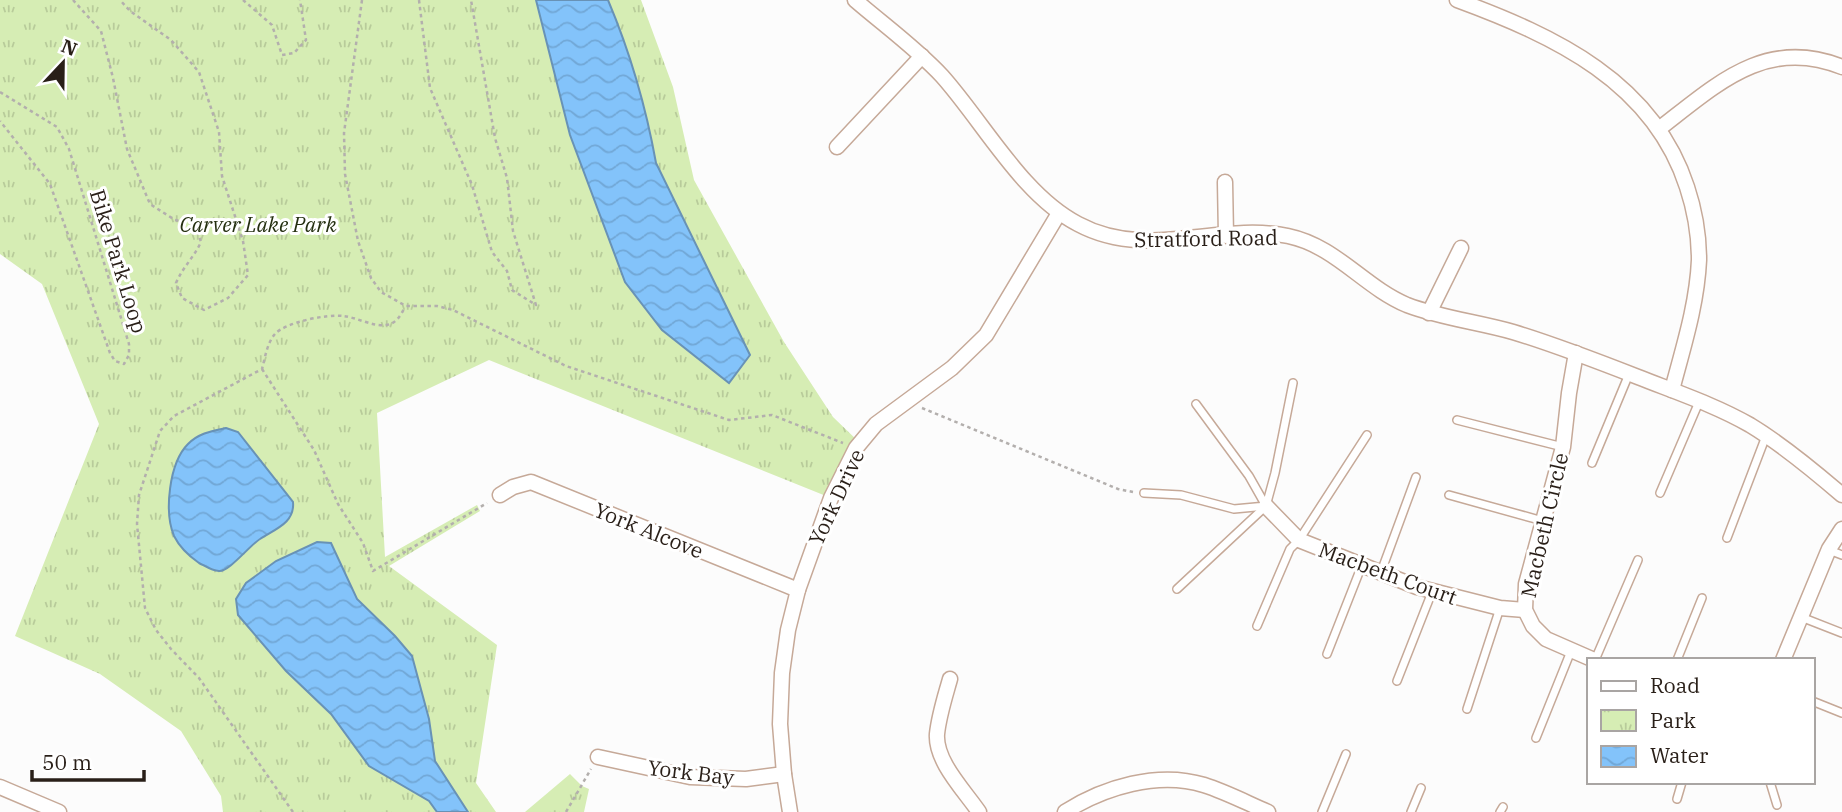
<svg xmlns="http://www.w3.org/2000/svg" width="1842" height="812" viewBox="0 0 1842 812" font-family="'IBM Plex Serif',serif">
<defs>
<pattern id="park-tufts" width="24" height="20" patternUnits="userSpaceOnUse" patternTransform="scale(1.75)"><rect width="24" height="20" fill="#d6edb4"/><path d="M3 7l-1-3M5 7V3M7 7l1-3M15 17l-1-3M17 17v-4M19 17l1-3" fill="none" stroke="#b8cb9a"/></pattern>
<pattern id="water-waves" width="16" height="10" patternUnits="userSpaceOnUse" patternTransform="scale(1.75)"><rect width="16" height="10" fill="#83c3fa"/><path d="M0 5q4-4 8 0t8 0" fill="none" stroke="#71a7d6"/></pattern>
</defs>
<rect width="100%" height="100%" fill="#fcfcfc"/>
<g fill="url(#park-tufts)">
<polygon points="0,0 641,0 673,87 694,180 784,342 833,417 860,443 831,498 489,360 377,413 385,557 477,505 480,511 389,566 497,645 476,783 496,812 223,812 221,796 181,731 100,674 15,636 99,424 42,284 0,254"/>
<polygon points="570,774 582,786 589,789 584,812 525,812"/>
</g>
<g fill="url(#water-waves)" stroke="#6892b6" stroke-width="2">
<path d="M536,0H608C630,52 646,107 656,163L750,355L729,383L662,330L625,282L570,135Z"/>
<path d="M226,428L238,432L293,502C295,523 275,529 260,539C250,545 229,572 219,571C212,571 205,566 199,563C189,556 180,548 174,536C164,512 169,463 188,444C199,433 212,431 226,428Z"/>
<polygon points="317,542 331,543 357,599 395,636 412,656 429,719 435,761 468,812 437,812 429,801 369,766 331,714 286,671 238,615 236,599 246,583 276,561"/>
</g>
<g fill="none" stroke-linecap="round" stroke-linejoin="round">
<g stroke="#c6a998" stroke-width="10">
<g id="service">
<polyline points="1457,420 1563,447"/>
<polyline points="1592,463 1629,374"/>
<polyline points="1144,493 1181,495 1234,509 1266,506 1249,476 1196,404"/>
<polyline points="1660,493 1699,402"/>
<polyline points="1449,495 1543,521"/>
<polyline points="1727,538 1766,436"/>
<polyline points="1829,550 1842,555"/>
<polyline points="1381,572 1416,477"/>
<polyline points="1177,589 1266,506 1275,473 1293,383"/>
<polyline points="1801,617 1842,633"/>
<polyline points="1257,626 1290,549 1299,540 1367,435"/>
<polyline points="1327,654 1362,565"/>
<polyline points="1595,660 1638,560"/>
<polyline points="1677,660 1702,598"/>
<polyline points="1397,681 1432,592"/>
<polyline points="1812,701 1842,713"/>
<polyline points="1467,709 1500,608"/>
<polyline points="1536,738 1571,651"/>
<polyline points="1770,782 1777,805"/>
<polyline points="1677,799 1682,782"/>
<polyline points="1322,812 1346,754"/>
<polyline points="1411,812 1421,788"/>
<polyline points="1500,812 1503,807"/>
</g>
</g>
<g stroke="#c6a998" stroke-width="17">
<g id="minor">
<path d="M855,0C884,25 916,48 942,76C984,123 1022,195 1078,224C1147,261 1217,222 1288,236C1336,246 1364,287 1407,305C1441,318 1478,322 1513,332C1556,345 1597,361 1638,377C1676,392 1715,405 1750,425C1783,445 1813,470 1842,495"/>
<path d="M1457,0C1555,36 1653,82 1687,187C1695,211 1699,235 1699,260C1697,305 1683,348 1672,390"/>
<path d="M1660,128C1716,85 1766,36 1842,67"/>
<polyline points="837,147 922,56"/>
<polyline points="1225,182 1226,236"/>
<polyline points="1429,313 1461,248"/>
<polyline points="1576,353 1569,393 1563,447 1526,584 1525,610 1533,626 1546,639 1594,660"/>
<polyline points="500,495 513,487 531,482 798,590"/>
<polyline points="1266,506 1299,540 1417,587 1500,608 1525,610"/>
<polyline points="1783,660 1829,549 1842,529"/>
<path d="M950,679C945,697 939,715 937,734C935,761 964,790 979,812"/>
<polyline points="598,757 690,777 746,779 784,774"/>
<polyline points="0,787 59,812"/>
<polyline points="790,812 784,774 780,724 782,673 788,630 798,590 831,498 856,448 876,424 952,368 986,335 1059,213"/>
<path d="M1065,812C1104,787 1158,771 1204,785C1226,792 1247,803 1268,812"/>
</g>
</g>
<g stroke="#b3afad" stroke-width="2.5" stroke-dasharray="3.5 3.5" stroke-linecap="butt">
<path d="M73,0L101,31L113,78L127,149L150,204L175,220L195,224L201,242C194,257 183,267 176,283L182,298L204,310L228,298L248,275L243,241L222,176L219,132L199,72L171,40L130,11L120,0"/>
<polyline points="243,0 272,25 282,55 294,53 306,40 300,0"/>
<polyline points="362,0 344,133 345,174 358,241 371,278 381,292 406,306 437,306 453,310 566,366 729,420 772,415 843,443"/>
<polyline points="419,0 430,88 472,185 492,252 507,271 512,290 536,305 513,231 507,178 495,138 471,0"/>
<polyline points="0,92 57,127 69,149 129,344 129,355 124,364 115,361 110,353 50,184 0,121"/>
<polyline points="262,369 314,450 338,504 363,543 373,571 487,503"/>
<polyline points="922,408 1118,489 1133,492"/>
<path d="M293,812L199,678L171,649L156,630L145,608L137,524L139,495L160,431L174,416L262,369C265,358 267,343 275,334C286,322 327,314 343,316C356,317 373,327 386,325C396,324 401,315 405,307"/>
<polyline points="566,812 591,769"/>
</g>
<use href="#service" stroke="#fff" stroke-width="7"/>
<use href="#minor" stroke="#fff" stroke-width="14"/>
</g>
<g text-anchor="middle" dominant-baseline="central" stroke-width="6" stroke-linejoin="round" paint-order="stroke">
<g font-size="21" font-style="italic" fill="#242f10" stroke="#fff">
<text x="258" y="224">Carver Lake Park</text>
</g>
<g font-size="21" fill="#291f18" stroke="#fff">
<text transform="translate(1206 238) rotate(-1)">Stratford Road</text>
<text transform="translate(119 261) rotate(73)">Bike Park Loop</text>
<text transform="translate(836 497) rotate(-65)">York Drive</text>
<text transform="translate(1544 525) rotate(-77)">Macbeth Circle</text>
<text transform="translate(649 530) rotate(22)">York Alcove</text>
<text transform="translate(1388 573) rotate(20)">Macbeth Court</text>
<text transform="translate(691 772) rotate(7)">York Bay</text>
</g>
</g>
<rect x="1587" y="658" width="228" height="126" fill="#ffffff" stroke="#a9a5a3" stroke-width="2"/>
<rect x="1601" y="681" width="35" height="10" fill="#ffffff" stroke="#a9a5a3" stroke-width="2"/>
<text x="1650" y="693" font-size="21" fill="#291f18">Road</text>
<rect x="1601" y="710" width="35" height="21" fill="url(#park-tufts)" stroke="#a9a5a3" stroke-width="2"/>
<text x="1650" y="728" font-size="21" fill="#291f18">Park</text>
<rect x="1601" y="746" width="35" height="21" fill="url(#water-waves)" stroke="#a9a5a3" stroke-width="2"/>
<text x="1650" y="763" font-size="21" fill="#291f18">Water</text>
<g transform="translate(63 63) rotate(22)" stroke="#ffffff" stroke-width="5" paint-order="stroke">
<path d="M0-5L12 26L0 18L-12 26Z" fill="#291f18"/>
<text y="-10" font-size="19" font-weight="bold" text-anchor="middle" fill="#291f18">N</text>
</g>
<path d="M32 770v10h112v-10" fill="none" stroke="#291f18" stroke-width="3.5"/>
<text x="42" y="770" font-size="21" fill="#291f18" stroke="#ffffff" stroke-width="5" paint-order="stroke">50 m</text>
</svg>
